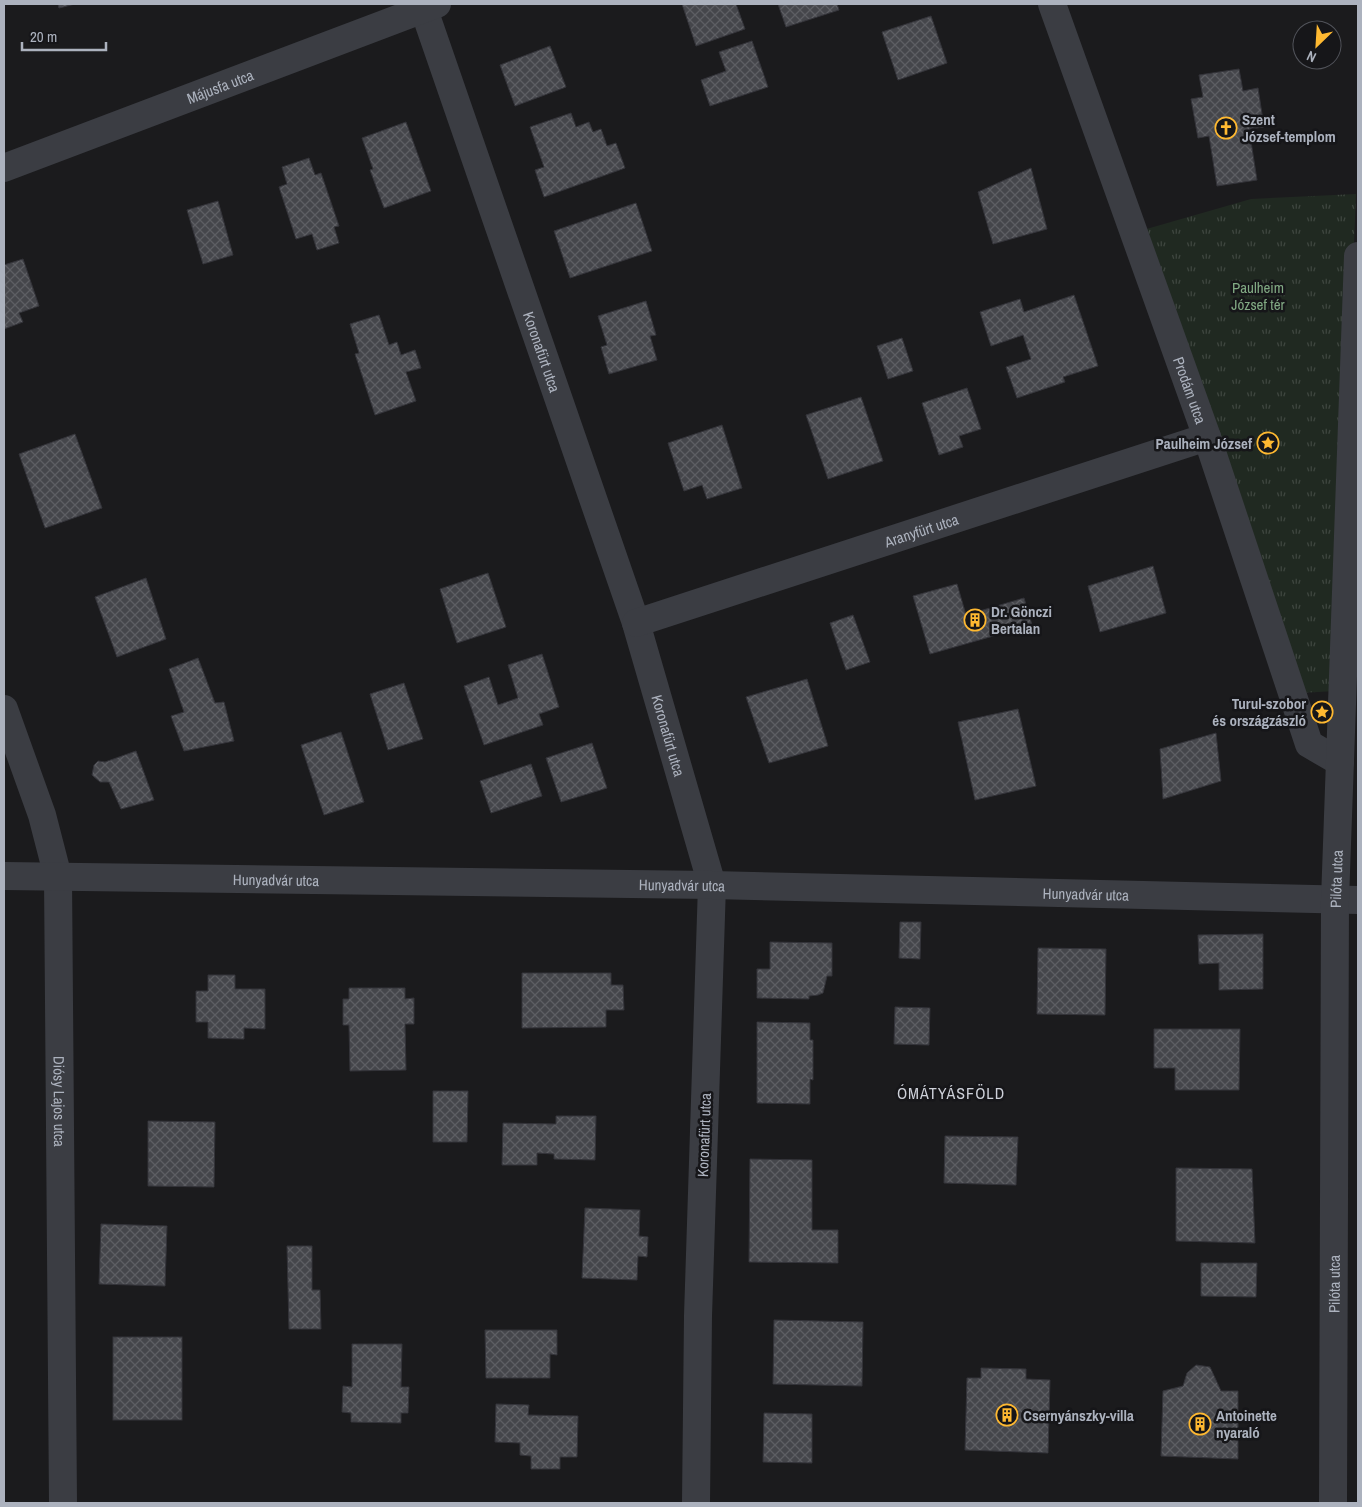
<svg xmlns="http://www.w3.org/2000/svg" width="1362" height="1507" viewBox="0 0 1362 1507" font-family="'Archivo Narrow',sans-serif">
<defs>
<pattern id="park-tufts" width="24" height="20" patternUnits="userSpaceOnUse" patternTransform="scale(1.25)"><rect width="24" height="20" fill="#202921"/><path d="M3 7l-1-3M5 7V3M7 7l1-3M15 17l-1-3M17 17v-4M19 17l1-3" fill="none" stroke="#3e463f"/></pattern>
<pattern id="building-cross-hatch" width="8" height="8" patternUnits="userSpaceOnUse" patternTransform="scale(1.25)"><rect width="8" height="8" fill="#45464b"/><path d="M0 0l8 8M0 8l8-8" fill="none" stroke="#5d5e63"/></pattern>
</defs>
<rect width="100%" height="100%" fill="#1b1b1d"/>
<polygon fill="url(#park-tufts)" points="1356,194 1336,691 1299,693 1136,232 1251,199"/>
<g fill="url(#building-cross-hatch)" stroke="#34343a">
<polygon points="58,4 75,4 59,8"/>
<polygon points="682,4 736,4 745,29 696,46"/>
<polygon points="778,4 837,4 839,10 786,27"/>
<polygon points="931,16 947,63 898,80 882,32"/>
<polygon points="752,41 768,87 710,106 701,80 726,71 719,52"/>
<polygon points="550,46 566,87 515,106 500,65"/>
<polygon points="1239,69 1243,91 1258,88 1264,127 1249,129 1257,180 1217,186 1209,136 1198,138 1191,99 1203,97 1199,75"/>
<polygon points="571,113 576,127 589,122 593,132 601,129 607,146 616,143 625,168 544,197 535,170 544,167 530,127"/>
<polygon points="406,122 431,191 384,208 370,170 373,169 362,138"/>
<polygon points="309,158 315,175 321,173 339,226 334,227 339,243 317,250 312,234 296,239 279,187 287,184 282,167"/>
<polygon points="1031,168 1047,229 993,244 978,192"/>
<polygon points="218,201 233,255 203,264 187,210"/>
<polygon points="636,203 652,251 570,278 554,231"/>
<polygon points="23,259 39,306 19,313 23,322 4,329 4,265"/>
<polygon points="1074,295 1098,366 1063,377 1065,382 1017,398 1006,367 1031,359 1023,335 991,346 980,312 1020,299 1024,312"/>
<polygon points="646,301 656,335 650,336 657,360 609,374 601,347 607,345 598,316"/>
<polygon points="379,315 389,345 397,342 401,355 415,350 421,368 406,372 416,401 375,415 355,354 359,353 350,324"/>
<polygon points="902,338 913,371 888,379 877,346"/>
<polygon points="967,388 981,429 959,436 963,447 939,455 922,403"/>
<polygon points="861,397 883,461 828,479 806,415"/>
<polygon points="722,425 742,488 707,499 702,485 684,491 668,443"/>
<polygon points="75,434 102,508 45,528 19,454"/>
<polygon points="1153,566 1166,613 1100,632 1088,586"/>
<polygon points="488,573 506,627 457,643 440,589"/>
<polygon points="146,578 166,639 117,657 95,597"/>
<polygon points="957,584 966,615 1024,598 1032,625 930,654 913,596"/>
<polygon points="853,615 870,662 846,670 830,623"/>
<polygon points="542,654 559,707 539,714 543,725 484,745 464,686 489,677 498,705 518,698 508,665"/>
<polygon points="198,658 215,703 224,702 234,741 184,751 171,716 184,712 169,669"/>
<polygon points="807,679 828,746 769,763 746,697"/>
<polygon points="404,683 423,739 388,750 370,694"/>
<polygon points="1018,709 1036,786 975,800 958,722"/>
<polygon points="341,732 364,802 324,815 301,745"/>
<polygon points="1216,733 1221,781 1163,799 1160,749"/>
<polygon points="592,743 607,788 561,802 546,758"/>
<polygon points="136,751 154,800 121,809 109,782 100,782 92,775 94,765 98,761 105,762"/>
<polygon points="531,764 542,796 491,813 480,781"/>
<polygon points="900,922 921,922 920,959 899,958"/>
<polygon points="1263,934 1263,989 1219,990 1219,963 1199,964 1198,935"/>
<polygon points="770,942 832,943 832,976 827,976 823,993 818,995 809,996 809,999 757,998 757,969 770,969"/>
<polygon points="1038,948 1106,949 1105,1015 1037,1014"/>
<polygon points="522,973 611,973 611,985 623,985 624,1010 606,1010 606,1027 522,1028"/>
<polygon points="208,975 235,975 235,989 265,989 265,1029 244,1028 244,1039 208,1038 208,1022 196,1022 196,991 208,991"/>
<polygon points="349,988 405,988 405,999 414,998 414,1024 405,1024 406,1070 350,1071 349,1025 343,1025 343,999 349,999"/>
<polygon points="895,1007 930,1008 929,1045 894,1044"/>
<polygon points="757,1022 810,1023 810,1040 813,1040 813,1080 810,1079 810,1104 757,1103"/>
<polygon points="1154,1029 1240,1029 1239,1090 1175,1090 1175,1068 1154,1068"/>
<polygon points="433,1091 468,1091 467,1142 433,1142"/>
<polygon points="556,1116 596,1116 595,1160 554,1159 554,1154 537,1153 537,1165 502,1165 503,1123 556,1124"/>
<polygon points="148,1121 215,1122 214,1187 148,1186"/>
<polygon points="945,1136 1018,1137 1016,1185 944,1183"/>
<polygon points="750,1159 812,1160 812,1230 838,1230 838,1263 749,1262"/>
<polygon points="1176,1168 1252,1169 1255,1243 1176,1241"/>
<polygon points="585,1208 640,1210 639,1236 648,1237 647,1257 638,1256 637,1280 582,1278"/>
<polygon points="101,1224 167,1226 165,1286 99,1284"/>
<polygon points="287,1246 312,1246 312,1290 320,1290 321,1329 289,1329"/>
<polygon points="1201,1263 1257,1263 1256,1297 1201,1296"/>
<polygon points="774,1320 863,1322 862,1386 773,1384"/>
<polygon points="485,1330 557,1330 557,1355 550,1354 550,1378 486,1378"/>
<rect x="113" y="1337" width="69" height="83"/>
<polygon points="352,1344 402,1344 401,1387 409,1387 408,1413 401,1413 401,1423 351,1422 351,1413 342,1412 343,1386 352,1387"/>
<polygon points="1196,1365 1210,1367 1221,1391 1238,1391 1238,1459 1161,1456 1163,1391 1183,1386 1187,1373"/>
<polygon points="981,1368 1026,1369 1026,1379 1050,1380 1048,1453 965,1450 967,1378 981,1378"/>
<polygon points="496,1404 529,1405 528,1415 578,1416 577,1457 560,1457 560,1469 531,1469 531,1456 520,1455 520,1443 495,1442"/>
<polygon points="764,1413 812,1414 812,1463 763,1462"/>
</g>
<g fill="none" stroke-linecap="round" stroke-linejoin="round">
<g stroke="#3b3d43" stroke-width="28">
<path id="s1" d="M422,4L636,623L712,885L698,1316L696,1503"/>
<path id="s2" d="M1052,4L1207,437L1309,744L1340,762"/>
<path id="s3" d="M4,168L437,4"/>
<path id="s4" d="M636,623L1207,437"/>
<path id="s5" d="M4,709L42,815L58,877L63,1503"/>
<path id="s6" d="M4,876L712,885L1358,900"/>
<path id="s7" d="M1333,1503L1335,900L1358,256"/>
</g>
</g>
<defs>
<g id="church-ring" transform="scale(1.125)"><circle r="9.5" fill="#161619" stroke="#ffb931" stroke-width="1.5"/><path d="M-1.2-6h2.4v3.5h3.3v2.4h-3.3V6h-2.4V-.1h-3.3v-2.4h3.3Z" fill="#ffb931"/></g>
<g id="sight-ring" transform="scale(1.125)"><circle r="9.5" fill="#161619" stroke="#ffb931" stroke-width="1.5"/><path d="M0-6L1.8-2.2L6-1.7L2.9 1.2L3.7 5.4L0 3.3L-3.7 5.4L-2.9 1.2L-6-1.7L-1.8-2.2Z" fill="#ffb931"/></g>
<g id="building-ring" transform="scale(1.125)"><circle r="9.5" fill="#161619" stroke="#ffb931" stroke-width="1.5"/><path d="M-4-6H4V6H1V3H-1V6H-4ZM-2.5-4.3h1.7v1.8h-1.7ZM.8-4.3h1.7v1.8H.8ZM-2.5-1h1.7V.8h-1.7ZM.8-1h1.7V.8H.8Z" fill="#ffb931"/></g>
</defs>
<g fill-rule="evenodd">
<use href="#church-ring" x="1226" y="128"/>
<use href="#sight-ring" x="1268" y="443"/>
<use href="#building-ring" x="975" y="620"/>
<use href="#sight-ring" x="1322" y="712"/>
<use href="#building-ring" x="1007" y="1415"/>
<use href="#building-ring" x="1200" y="1424"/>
</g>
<g text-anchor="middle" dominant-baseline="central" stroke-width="5" stroke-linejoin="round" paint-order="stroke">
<g font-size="15" fill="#acb2be" stroke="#161619">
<text stroke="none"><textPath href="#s3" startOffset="231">Májusfa utca</textPath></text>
<text stroke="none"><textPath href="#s1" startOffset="368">Koronafürt utca</textPath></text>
<text stroke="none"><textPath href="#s2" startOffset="410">Prodám utca</textPath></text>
<text stroke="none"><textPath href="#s4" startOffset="300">Aranyfürt utca</textPath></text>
<text stroke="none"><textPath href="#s1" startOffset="772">Koronafürt utca</textPath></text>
<text stroke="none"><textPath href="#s7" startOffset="624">Pilóta utca</textPath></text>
<text stroke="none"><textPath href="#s6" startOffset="272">Hunyadvár utca</textPath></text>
<text stroke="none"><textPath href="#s6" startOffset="678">Hunyadvár utca</textPath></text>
<text stroke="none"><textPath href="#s6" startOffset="1082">Hunyadvár utca</textPath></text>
<text stroke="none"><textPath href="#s5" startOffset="401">Diósy Lajos utca</textPath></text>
<text transform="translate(704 1135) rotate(-88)">Koronafürt utca</text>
<text stroke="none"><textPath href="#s7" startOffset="219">Pilóta utca</textPath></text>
</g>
<g font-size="15" font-weight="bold" fill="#acb2be" stroke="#161619" text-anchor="start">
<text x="1242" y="119">Szent<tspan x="1242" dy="17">József-templom</tspan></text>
<text x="1252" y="443" text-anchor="end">Paulheim József</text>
<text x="991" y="611">Dr. Gönczi<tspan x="991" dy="17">Bertalan</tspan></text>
<text x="1306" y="703" text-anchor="end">Turul-szobor<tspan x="1306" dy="17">és országzászló</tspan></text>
<text x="1023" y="1415">Csernyánszky-villa</text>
<text x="1216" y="1415">Antoinette<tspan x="1216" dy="17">nyaraló</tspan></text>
</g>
<g font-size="15" fill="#82aa84" stroke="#161619">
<text x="1258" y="287">Paulheim<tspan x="1258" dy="17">József tér</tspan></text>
</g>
<g font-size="16" letter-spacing="1" fill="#ced1d9" stroke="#161619">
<text x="951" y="1093">ÓMÁTYÁSFÖLD</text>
</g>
</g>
<rect width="1362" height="1507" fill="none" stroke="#acb2be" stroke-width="10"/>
<g transform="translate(1317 45) rotate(205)"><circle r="24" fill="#161619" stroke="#52545b"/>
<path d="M0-4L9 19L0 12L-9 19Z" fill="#ffb931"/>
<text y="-8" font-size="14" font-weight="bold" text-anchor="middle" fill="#acb2be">N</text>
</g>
<path d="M22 42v8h84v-8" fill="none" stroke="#acb2be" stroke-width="2.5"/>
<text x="30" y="42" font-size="15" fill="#acb2be" stroke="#161619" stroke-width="4" paint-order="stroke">20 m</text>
</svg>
